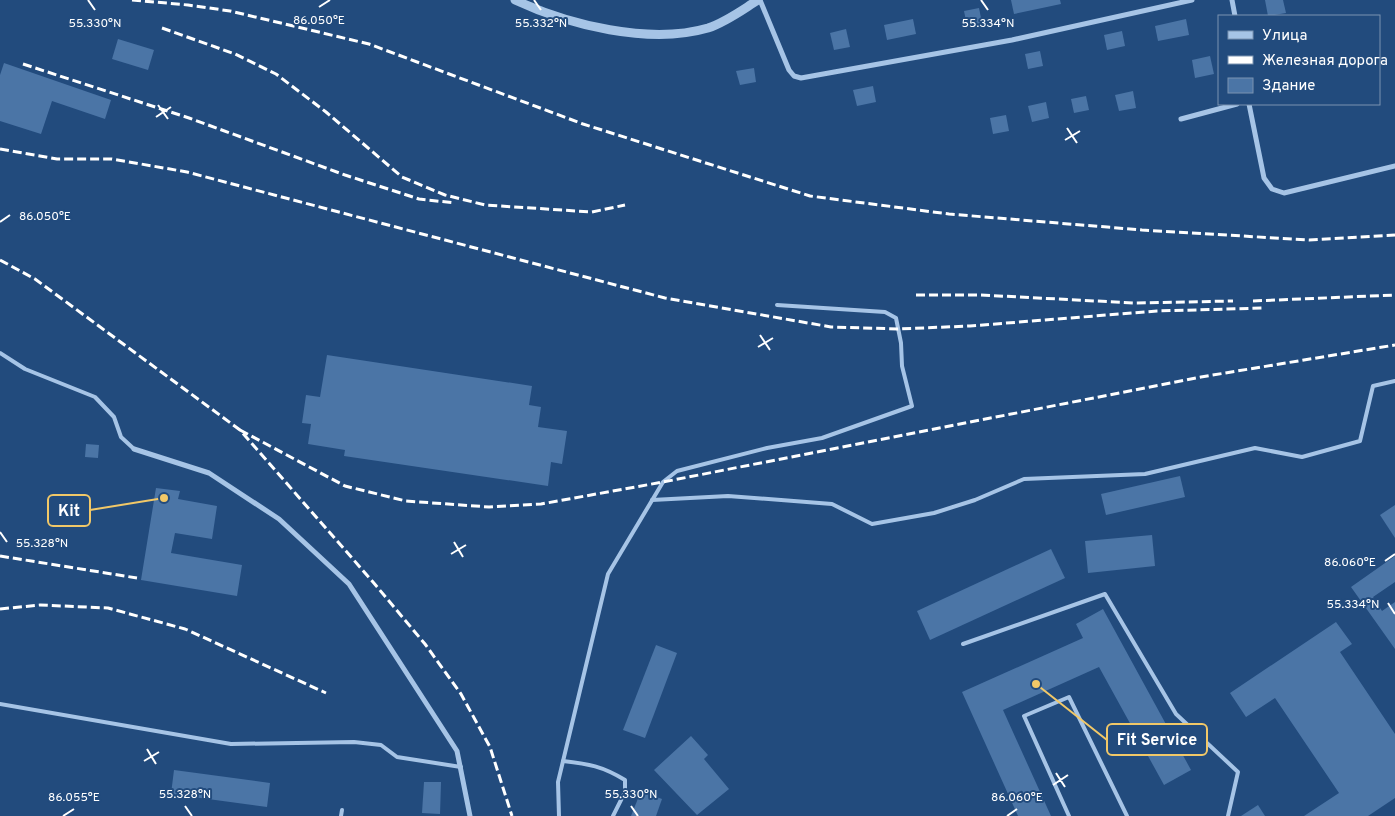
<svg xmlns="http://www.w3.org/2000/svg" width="1395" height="816" viewBox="0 0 1395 816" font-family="Overpass,sans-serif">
<rect width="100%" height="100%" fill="#224b7d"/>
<g fill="#4b75a6">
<polygon points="1011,0 1060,0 1061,4 1014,14"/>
<polygon points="1265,0 1283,0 1286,13 1268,16"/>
<polygon points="979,8 982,23 967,26 964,11"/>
<polygon points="913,19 916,34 887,40 884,25"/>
<polygon points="1186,19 1189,35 1158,41 1155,26"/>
<polygon points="846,29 850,47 834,50 830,33"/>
<polygon points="1122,31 1125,46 1107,50 1104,35"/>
<polygon points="118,39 154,50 148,70 112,59"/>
<polygon points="1040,51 1043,66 1028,69 1025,54"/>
<polygon points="1210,56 1214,74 1195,78 1192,60"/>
<polygon points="4,63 111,100 105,119 52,101 41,134 0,121 0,75"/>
<polygon points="754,68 756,82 740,85 736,71"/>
<polygon points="873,86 876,102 857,106 853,90"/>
<polygon points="1133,91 1136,108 1119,111 1115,95"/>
<polygon points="1086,96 1089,110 1074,113 1071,99"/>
<polygon points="1046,102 1049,118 1032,122 1028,106"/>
<polygon points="1006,115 1009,131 993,134 990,118"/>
<polygon points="327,355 532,386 529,405 541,407 538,427 567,431 562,464 551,462 548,486 344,456 345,450 308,444 311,424 302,423 306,395 320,397"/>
<polygon points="86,444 99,445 98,458 85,457"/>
<polygon points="1180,476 1185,497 1106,515 1101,494"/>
<polygon points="156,488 180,491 178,499 217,506 212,539 175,533 171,553 242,565 237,596 141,580"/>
<polygon points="1395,505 1395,538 1380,515"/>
<polygon points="1152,535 1155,566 1088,573 1085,541"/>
<polygon points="1051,549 1065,578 930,640 917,611"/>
<polygon points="1395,556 1395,582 1373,597 1382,611 1395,602 1395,649 1351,587"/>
<polygon points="1103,609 1191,770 1164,785 1099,667 1003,710 1051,816 1018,816 962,692 1083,638 1076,624"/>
<polygon points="1336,622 1352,644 1340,652 1395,734 1395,798 1368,816 1304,816 1339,793 1275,698 1246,717 1230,693"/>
<polygon points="656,645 677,653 645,738 623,730"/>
<polygon points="691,736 708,755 704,759 729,789 697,815 654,770"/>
<polygon points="174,770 270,783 267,807 171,794"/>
<polygon points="424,782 441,782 440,814 422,813"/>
<polygon points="641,791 662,799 656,816 631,816"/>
<polygon points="1258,805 1265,816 1241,816"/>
</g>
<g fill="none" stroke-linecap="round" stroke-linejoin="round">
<g stroke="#a6c4e6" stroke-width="4">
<polyline points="0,353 25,369 95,397 114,417 121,437 134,449"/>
<polyline points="652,500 728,496 832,504 872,524 934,513 975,500 1024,479 1145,474 1255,448 1302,457 1360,441 1373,386 1395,381"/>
<polyline points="963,644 1105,594 1176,714 1238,772 1228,816"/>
<polyline points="0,704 231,744 354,742 381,745 397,757 461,767"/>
<path d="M563,761C589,764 602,766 625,780V792L613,816"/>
<polyline points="341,816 342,810"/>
<polyline points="559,816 558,782 608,574 663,482 677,471 767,448 822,438 912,406 902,366 901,343 896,318 885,312 777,305"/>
<polyline points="1069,816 1024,716 1069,697 1127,816"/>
</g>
<g stroke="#a6c4e6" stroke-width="5">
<polyline points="760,0 789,70 794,76 801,78 1012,40 1192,0"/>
<polyline points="1232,0 1235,16"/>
<polyline points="1249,104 1264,178 1272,189 1284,193 1395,166"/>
<polyline points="1181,119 1237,104"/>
<polyline points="134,449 209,473 279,519 349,584 457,751 470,816"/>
</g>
<path stroke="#a6c4e6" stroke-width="9" d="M515,0C568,25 650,45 708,28C726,22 742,10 758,0"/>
<g stroke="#fff" stroke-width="3" stroke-dasharray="9 4" stroke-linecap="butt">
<polyline points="132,0 188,5 230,11 369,44 583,124 810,196 949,214 1142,230 1309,240 1395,235"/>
<polyline points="162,28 235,54 276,74 326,112 402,177 445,195 485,205 592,212 625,205"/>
<polyline points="23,64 189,118 345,175 419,199 455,203"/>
<polyline points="0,149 57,159 112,159 187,172 665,298 831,327 898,329 970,326 1157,311 1263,308"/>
<polyline points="0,260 35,279 240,430 373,582 425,644 461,694 490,747 512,816"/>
<polyline points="916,295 981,295 1134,303 1233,301"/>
<polyline points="1253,301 1395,295"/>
<polyline points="240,430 345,486 406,501 489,507 541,504 663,482 1201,377 1395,345"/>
<polyline points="0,556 137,578"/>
<polyline points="0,609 40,605 108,608 185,629 326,693"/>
</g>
</g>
<path fill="none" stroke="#fff" stroke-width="2" d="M88,0L95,10M534,0L541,10M981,0L988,10M319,7L330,0M158,105L168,119M156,117L171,107M1067,128L1077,143M1065,140L1080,131M0,222L10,215M760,335L770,350M758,347L773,338M0,532L7,542M454,542L463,557M451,554L466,545M1385,561L1395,554M1388,603L1395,614M147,749L156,764M144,761L159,752M1056,773L1065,787M1053,785L1068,775M185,806L192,816M631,806L638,816M63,816L74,809M1007,816L1017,809"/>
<g font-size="12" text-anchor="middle" fill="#fff" stroke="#224b7d" stroke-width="4" stroke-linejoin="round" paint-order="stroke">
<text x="319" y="24">86.050°E</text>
<text x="95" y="27">55.330°N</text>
<text x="541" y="27">55.332°N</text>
<text x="988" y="27">55.334°N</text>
<text x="45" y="220">86.050°E</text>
<text x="42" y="547">55.328°N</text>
<text x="1350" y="566">86.060°E</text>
<text x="1353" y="608">55.334°N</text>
<text x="185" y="798">55.328°N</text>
<text x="631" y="798">55.330°N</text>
<text x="74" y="801">86.055°E</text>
<text x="1017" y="801">86.060°E</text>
</g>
<path fill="none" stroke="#f1c868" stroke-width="2" d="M164 498L90 510M1036 684L1107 740"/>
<g fill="#f1c868" stroke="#224b7d" stroke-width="2">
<circle cx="164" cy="498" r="5"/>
<circle cx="1036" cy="684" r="5"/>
</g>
<g fill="#224b7d" stroke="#f1c868" stroke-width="2">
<rect x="48" y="495" width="42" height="31" rx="5"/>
<rect x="1107" y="724" width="100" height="31" rx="5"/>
</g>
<g font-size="16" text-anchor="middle" font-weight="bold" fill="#fff">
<text x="69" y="516">Kit</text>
<text x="1157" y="745">Fit Service</text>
</g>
<rect x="1218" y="15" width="162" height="90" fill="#224b7d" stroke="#7a93b1"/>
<rect x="1228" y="31" width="25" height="8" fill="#a6c4e6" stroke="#7a93b1"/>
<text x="1262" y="40" font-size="15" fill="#ffffff">Улица</text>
<rect x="1228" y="56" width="25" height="8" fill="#ffffff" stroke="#7a93b1"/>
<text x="1262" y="65" font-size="15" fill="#ffffff">Железная дорога</text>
<rect x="1228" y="78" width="25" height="15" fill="#4b75a6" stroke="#7a93b1"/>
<text x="1262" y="90" font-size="15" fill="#ffffff">Здание</text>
</svg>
